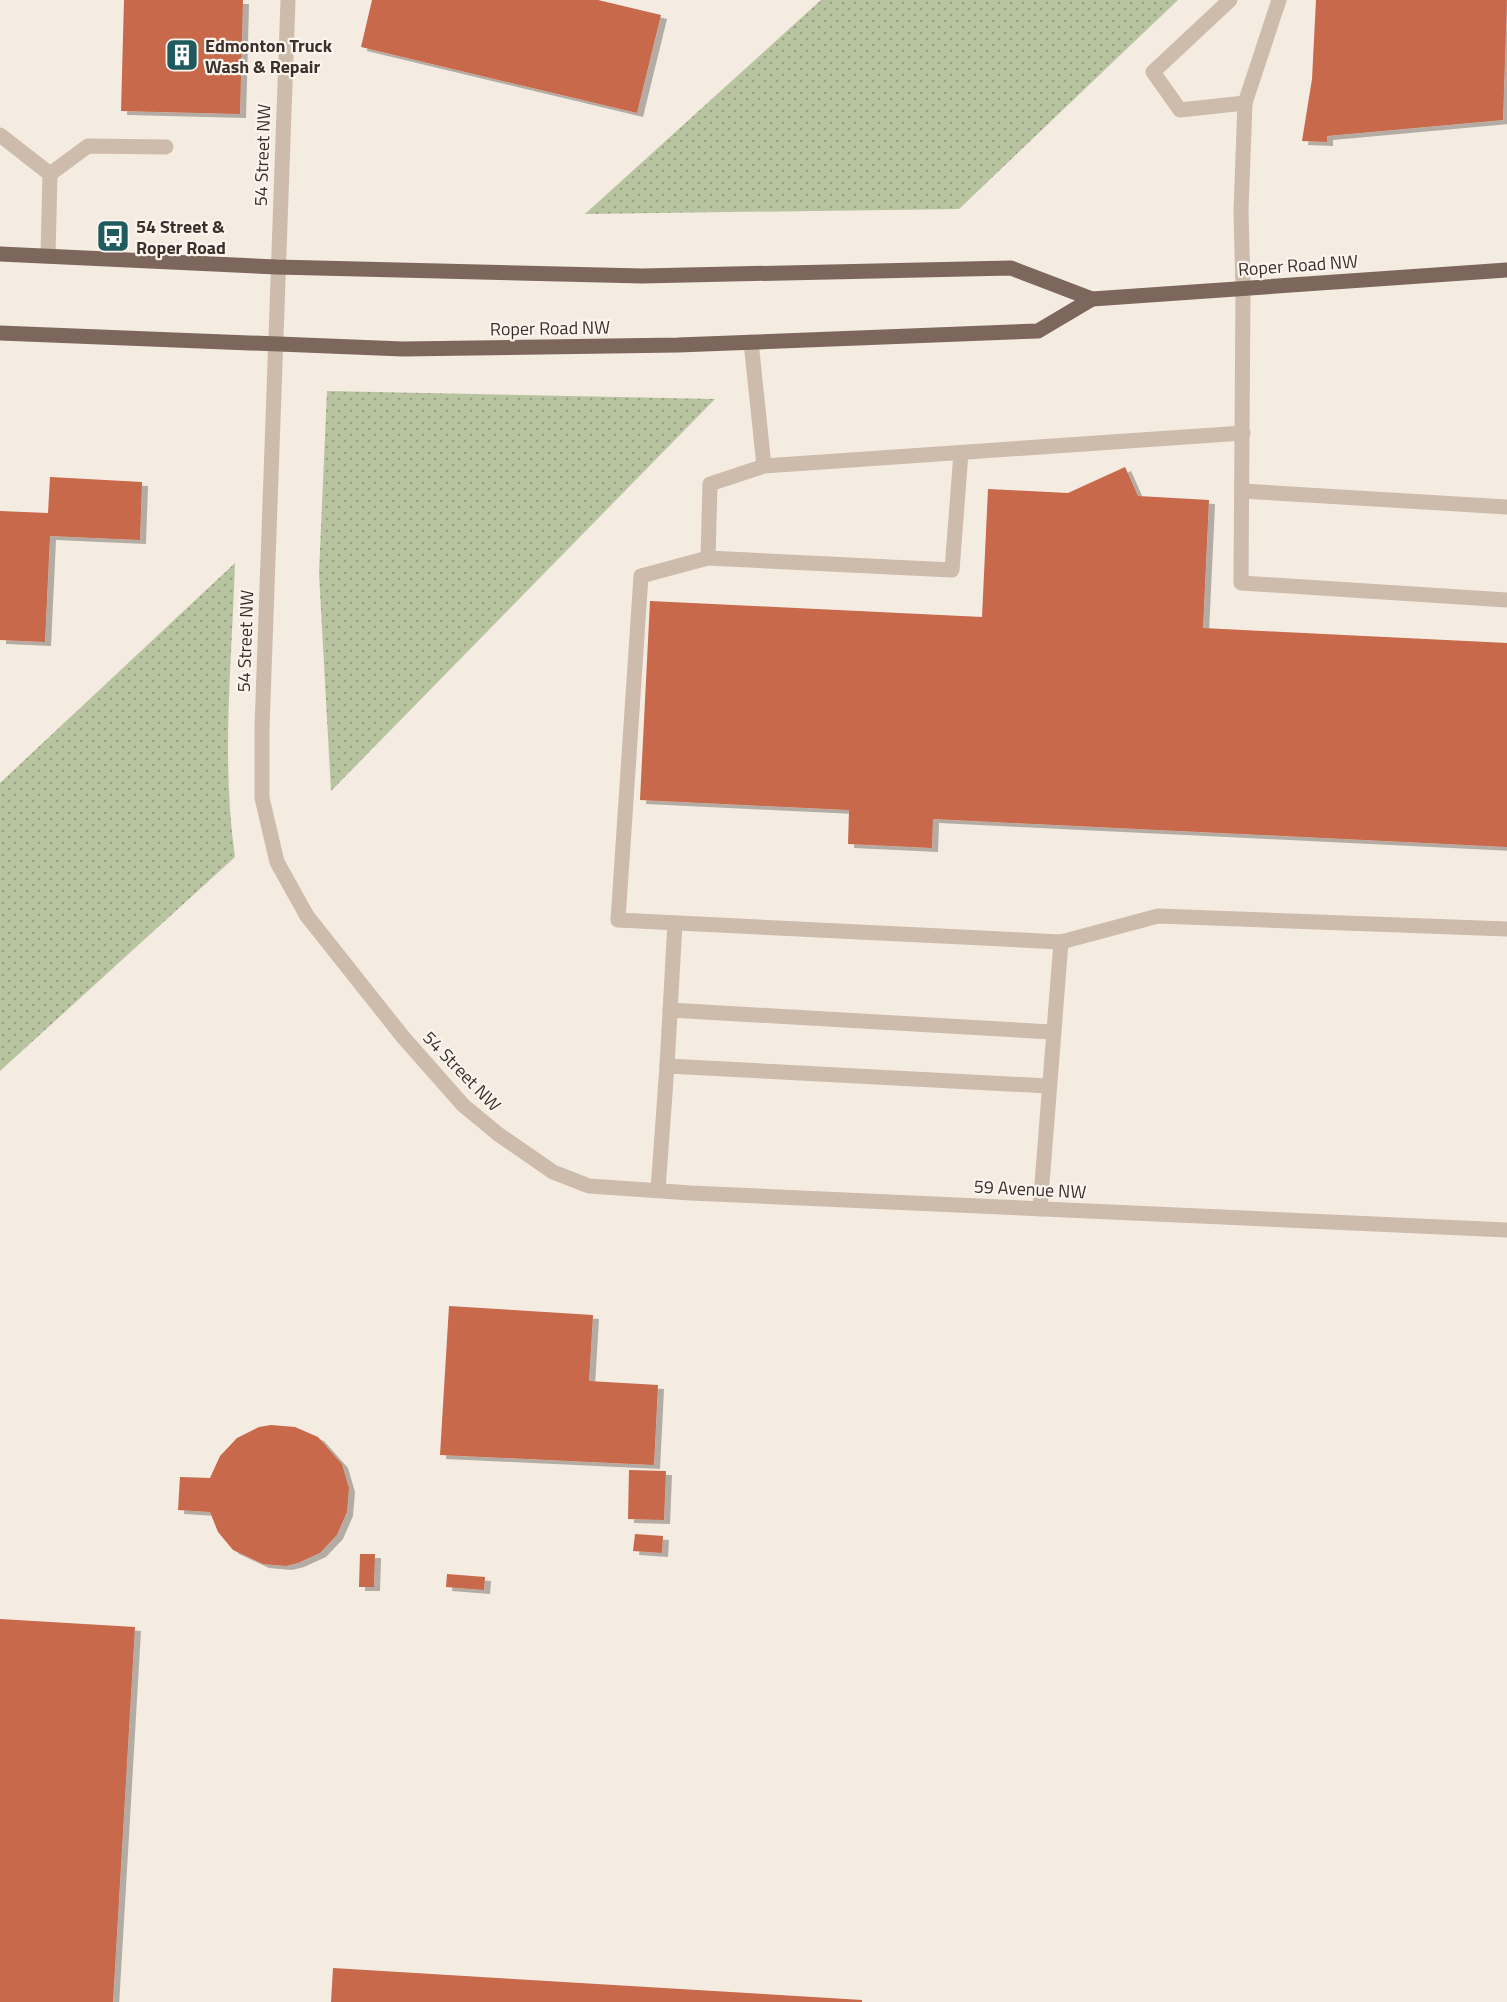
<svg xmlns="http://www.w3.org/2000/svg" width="1507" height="2002" viewBox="0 0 1507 2002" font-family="'Titillium Web',sans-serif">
<defs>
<pattern id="green-dots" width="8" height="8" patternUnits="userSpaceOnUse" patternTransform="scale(1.5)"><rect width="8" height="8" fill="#b8c4a0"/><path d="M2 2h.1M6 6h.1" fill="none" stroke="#97a083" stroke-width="1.8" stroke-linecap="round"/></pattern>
<filter id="shadow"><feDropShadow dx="6" dy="4" stdDeviation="0" flood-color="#0004"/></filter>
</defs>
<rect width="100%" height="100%" fill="#f4ebe1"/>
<g fill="url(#green-dots)">
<polygon points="821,0 1178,0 959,209 585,214"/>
<polygon points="327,391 715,399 331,791 319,573"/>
<path d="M235,563C232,660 221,760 235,857L0,1071V783Z"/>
</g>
<g fill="#c8694b" filter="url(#shadow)">
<polygon points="124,0 243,0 240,114 121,111"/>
<polygon points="372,0 598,0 661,15 637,113 361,47"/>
<polygon points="1316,0 1507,0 1503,120 1327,136 1327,142 1302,141 1312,79"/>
<polygon points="1125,467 1138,496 1209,500 1203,628 1507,643 1507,847 933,819 932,848 848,844 849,810 640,800 650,601 982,617 988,489 1068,493"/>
<polygon points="50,477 142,482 140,540 50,536 45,642 0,640 0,511 48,513"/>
<polygon points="449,1306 593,1315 589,1381 658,1385 654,1465 440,1455"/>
<polygon points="271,1425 295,1427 318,1437 342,1464 349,1488 347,1512 337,1535 320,1553 298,1563 286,1566 263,1564 233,1550 218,1532 210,1512 178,1510 180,1477 210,1478 220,1456 237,1438 259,1427"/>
<polygon points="629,1470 666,1471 664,1520 628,1519"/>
<polygon points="635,1534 663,1536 662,1553 633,1551"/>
<polygon points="360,1554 375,1554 374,1587 359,1587"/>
<polygon points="447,1574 485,1577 484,1590 446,1587"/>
<polygon points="0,1619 135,1627 113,2002 0,2002"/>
<polygon points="333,1968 862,2000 862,2002 331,2002"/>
</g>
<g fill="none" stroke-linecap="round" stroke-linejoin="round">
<g stroke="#cdbbac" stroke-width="15">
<polyline points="288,0 262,728 262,798 277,862 307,916 403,1037 463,1105 498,1134 553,1172 589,1186 691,1193 1507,1230"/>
<polyline points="1230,0 1153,72 1180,110 1245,103"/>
<polyline points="1279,0 1245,103 1241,211 1243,289 1241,583 1507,600"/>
<polyline points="0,135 50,174 48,256"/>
<polyline points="50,174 88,146 166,147"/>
<polyline points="751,342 764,466 1243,433"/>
<polyline points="764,466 710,484 708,558 952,570 961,453"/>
<polyline points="1242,491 1507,507"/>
<polyline points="708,558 641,576 618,920 1061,942 1040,1209"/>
<polyline points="1061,942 1158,916 1507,929"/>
<polyline points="670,1010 1052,1032"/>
<polyline points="667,1066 675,923"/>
<polyline points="658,1190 667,1066 1048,1086"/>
</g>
<g stroke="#7d675c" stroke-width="15">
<polyline points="0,254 277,267 642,276 1011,268 1092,299 1507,270"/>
<polyline points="0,333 403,349 678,345 1038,331 1092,299"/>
</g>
</g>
<defs>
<g id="building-square" transform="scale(1.725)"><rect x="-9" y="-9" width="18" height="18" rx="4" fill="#1f5a5e" stroke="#fbf5ee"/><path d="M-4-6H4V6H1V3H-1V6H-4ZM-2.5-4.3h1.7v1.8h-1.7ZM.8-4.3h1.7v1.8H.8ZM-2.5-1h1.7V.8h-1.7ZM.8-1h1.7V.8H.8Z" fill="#fff"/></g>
<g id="bus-square" transform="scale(1.725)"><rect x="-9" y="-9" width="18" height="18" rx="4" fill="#1f5a5e" stroke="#fbf5ee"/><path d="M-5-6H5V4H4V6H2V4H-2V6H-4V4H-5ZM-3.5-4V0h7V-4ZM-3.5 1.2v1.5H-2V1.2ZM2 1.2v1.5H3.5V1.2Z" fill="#fff"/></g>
</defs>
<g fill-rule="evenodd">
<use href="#building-square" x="182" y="55"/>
<use href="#bus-square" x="113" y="236"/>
</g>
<g text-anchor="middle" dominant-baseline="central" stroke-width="4.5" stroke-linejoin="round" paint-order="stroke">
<g font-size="18" font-weight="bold" fill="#3b302b" stroke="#fbf5ee" text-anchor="start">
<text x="205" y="45">Edmonton Truck<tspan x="205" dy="21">Wash &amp; Repair</tspan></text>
<text x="136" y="226">54 Street &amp;<tspan x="136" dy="21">Roper Road</tspan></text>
</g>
<g font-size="18" fill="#3b302b" stroke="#fbf5ee">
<text transform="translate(262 155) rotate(-88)">54 Street NW</text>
<text transform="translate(1298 265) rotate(-4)">Roper Road NW</text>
<text transform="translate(550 328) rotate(-1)">Roper Road NW</text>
<text transform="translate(245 641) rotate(-88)">54 Street NW</text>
<text transform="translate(462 1071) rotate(46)">54 Street NW</text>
<text transform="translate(1030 1189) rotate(3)">59 Avenue NW</text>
</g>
</g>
</svg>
